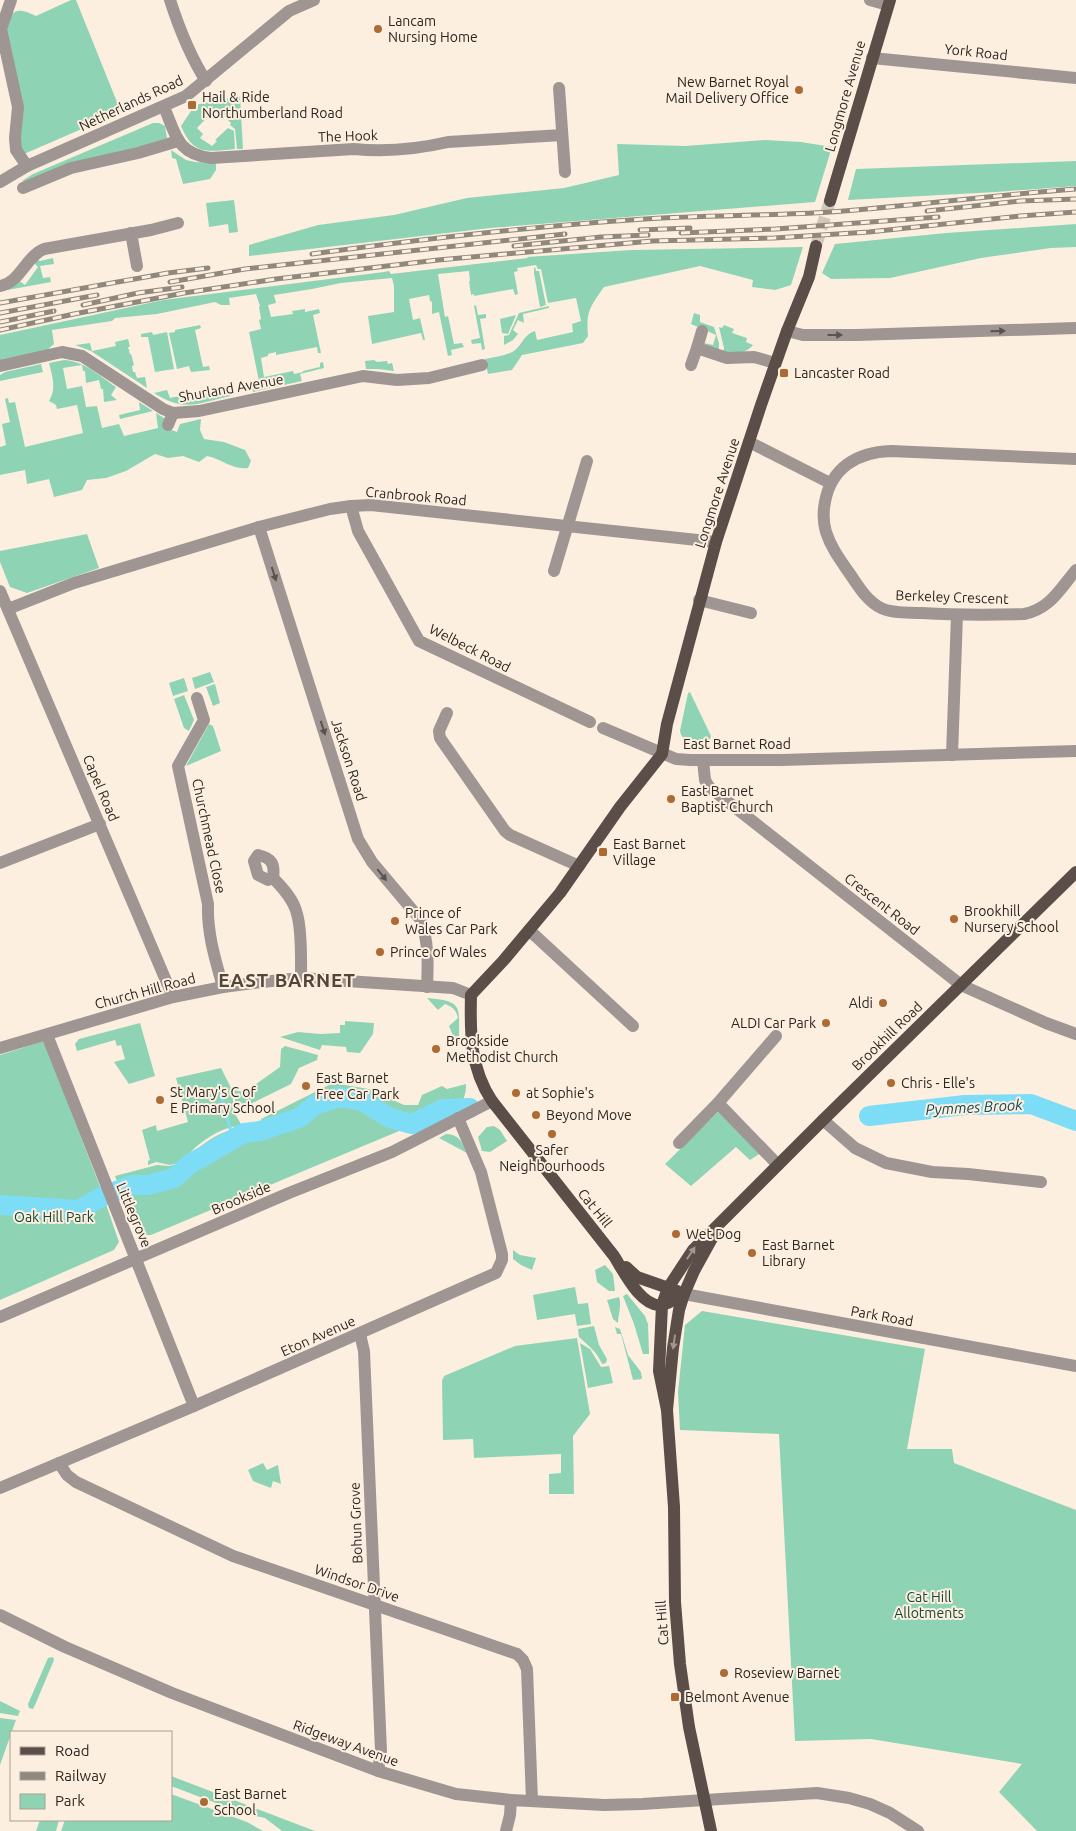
<svg xmlns="http://www.w3.org/2000/svg" width="1076" height="1831" viewBox="0 0 1076 1831" font-family="Ubuntu,sans-serif">
<rect width="100%" height="100%" fill="#fdefe0"/>
<g fill="#8ed4b4">
<path d="M71,0H76L121,112L24,154L20,148L5,31C11,10 15,6 36,16Z"/>
<path d="M240,96L243,149H237L235,129L230,125L231,123L216,108L197,128L203,134L200,138L212,146L217,141L215,140L228,128L234,131L235,149C207,152 193,155 181,126L195,105Z"/>
<polygon points="153,123 159,123 165,126 167,138 28,182 22,181 33,174"/>
<polygon points="765,140 801,142 832,147 815,202 490,228 249,256 249,245 318,225 394,215 467,198 564,188 619,175 617,144 685,146"/>
<polygon points="171,150 186,160 195,162 216,163 216,170 210,179 183,184 176,159 172,158"/>
<polygon points="1076,161 1076,186 996,192 848,200 856,169"/>
<polygon points="234,200 238,232 229,233 228,224 209,227 206,203"/>
<polygon points="1076,224 1076,247 1051,248 981,258 890,278 831,279 822,273 835,244 946,233"/>
<path d="M803,247L791,285L775,290L752,287L753,280L700,266L604,287C590,307 586,311 588,336L583,343L522,355L512,370L488,374L485,359C495,357 506,356 514,351C522,345 525,333 535,331L537,340L573,332L572,324L581,321L576,298L548,303L541,269H538L536,265L517,268L518,271L514,272L518,294L515,295L513,289L474,296V294L471,295L469,281H470L469,271L438,274L445,317L448,316L454,344L462,343L464,347L451,350L452,355L448,356L439,312L432,314V302L430,301L429,295L409,299L413,320L420,318L425,340H423L421,333L372,344L368,316L394,312V286L392,278L341,283L312,289L274,295L276,303L268,305L271,317L293,314L292,311L305,309V312L319,309L320,313L313,315L321,353H318L317,347L276,355V352L268,354V356L261,358L264,377L293,371L294,374L303,372V371L320,367V363L323,362L324,368L300,374L302,381L253,392L251,383L259,381L249,332L261,329L259,320L261,319L259,307L260,306L256,294L229,298L230,305H221L215,302L157,314L115,318L112,321L52,330L54,344L46,351L3,359L0,361V335L163,300L384,272L389,271L391,274L528,258L527,257L631,250Z"/>
<polygon points="35,258 40,261 53,258 54,264 40,266 43,278 50,277 51,282 2,291 18,280 25,285 38,267 32,261"/>
<polygon points="535,267 536,271 539,271 546,305 540,307 534,273 534,268"/>
<polygon points="476,305 478,315 486,314 486,318 480,319 485,349 482,350 481,343 472,344 471,340 480,338 474,306"/>
<polygon points="549,306 549,308 523,314 524,323 518,320 513,330 518,334 513,340 504,345 504,336 509,335 519,313"/>
<polygon points="694,313 700,315 700,322 714,327 719,343 719,350 706,346 704,343 713,345 716,335 691,324"/>
<polygon points="516,315 508,334 502,333 500,319"/>
<polygon points="200,325 201,328 195,330 203,367 209,366 210,370 191,372 189,366 177,369 169,333 175,332 175,330"/>
<path d="M724,325L734,329L732,333L747,338L746,342L753,345C747,353 732,356 723,352L724,348L719,327L722,328Z"/>
<polygon points="152,332 153,335 167,332 174,369 155,372 148,337 141,337 141,334"/>
<polygon points="128,339 130,347 128,347 130,354 131,354 134,365 132,366 133,372 135,372 137,378 145,377 147,388 91,351 75,345 90,343 92,351 116,346 115,342"/>
<path d="M64,360C84,361 100,376 116,387L111,395L117,400L104,402L103,389H101L99,380L86,383L85,371H83L82,365L63,368L67,389L82,386L86,407L97,406L102,428L119,424L124,436L158,428L156,413L164,418L167,428L177,432L180,424L201,419L200,430L204,439L224,442L245,450L251,461L248,468C232,470 222,459 207,456L199,462L183,456L168,458L155,454L126,471L106,478L87,480L82,490L54,497L49,479L27,484L25,470L0,475V447L6,445L2,424L10,422L5,399L8,398L9,403L15,402L25,447L83,433L77,405L57,409L56,405L49,401C57,388 52,376 49,363Z"/>
<polygon points="374,360 377,362 387,361 388,364 392,363 394,371 378,369 366,369 365,361"/>
<polygon points="41,364 43,372 0,381 0,375 5,372"/>
<path d="M229,386L231,396C198,403 185,413 154,393L167,390L170,398Z"/>
<polygon points="139,402 153,411 120,419 119,415 140,410"/>
<polygon points="87,534 99,568 27,593 10,587 0,562 0,551"/>
<polygon points="210,672 214,682 195,689 192,678"/>
<polygon points="184,678 188,691 173,696 169,683"/>
<polygon points="215,684 220,703 213,706 206,687"/>
<path d="M690,692L711,736L710,740C699,748 683,745 680,731L688,693Z"/>
<polygon points="184,695 194,720 189,731 184,728 174,699"/>
<polygon points="209,724 213,726 221,751 186,766"/>
<path d="M427,998C463,1001 459,1006 459,1037L453,1036L449,1026L458,1018C456,1010 453,1007 445,1004L438,1010Z"/>
<polygon points="345,1021 374,1023 373,1034 360,1053 347,1052 346,1047 322,1045 320,1050 280,1037 298,1032 320,1034 340,1033 340,1025 345,1025"/>
<polygon points="140,1023 155,1076 129,1084 114,1062 125,1059 121,1045 117,1046 115,1040 77,1051 75,1044 79,1039"/>
<polygon points="44,1041 99,1184 119,1242 114,1250 0,1300 0,1055"/>
<polygon points="285,1046 318,1055 317,1060 299,1068 291,1084 236,1111 234,1090 245,1092 280,1067 281,1049"/>
<path d="M221,1068L232,1090L234,1112L242,1126C220,1126 196,1144 183,1161C202,1145 220,1128 246,1128L248,1131L264,1124L261,1119L333,1083L369,1089L404,1105H418L422,1095L442,1086L447,1089L466,1084C466,1095 464,1102 454,1108L151,1235H138L115,1176L157,1165L170,1166L182,1162L170,1165L156,1162L148,1165V1161L150,1160L142,1130L156,1125L157,1131L188,1122L176,1078Z"/>
<polygon points="722,1108 764,1151 750,1160 736,1147 691,1186 665,1164"/>
<polygon points="494,1126 500,1130 507,1141 490,1152 482,1151 478,1137 487,1127"/>
<path d="M446,1134C460,1135 461,1141 467,1153L439,1138Z"/>
<polygon points="513,1250 520,1255 536,1258 532,1270 521,1265 513,1259"/>
<polygon points="605,1265 613,1274 615,1291 609,1291 597,1282 595,1270"/>
<polygon points="575,1287 578,1304 588,1303 591,1324 577,1326 575,1314 537,1320 533,1295"/>
<polygon points="627,1294 645,1316 648,1324 649,1354 643,1354 634,1324 623,1296"/>
<path d="M619,1297C622,1306 618,1314 618,1323L613,1319L607,1300Z"/>
<polygon points="702,1311 925,1349 907,1449 952,1449 954,1463 1076,1510 1076,1831 1037,1831 999,1792 1022,1764 871,1739 795,1741 779,1434 680,1430 678,1392 685,1325"/>
<path d="M594,1326L599,1345L607,1359L606,1363L602,1364C597,1352 588,1345 579,1337L578,1329Z"/>
<polygon points="615,1327 620,1329 628,1355 641,1372 642,1379 633,1380 621,1334 617,1334"/>
<polygon points="577,1338 590,1414 573,1436 574,1494 549,1494 549,1474 561,1473 561,1454 474,1458 473,1439 443,1440 442,1381 444,1376 515,1346"/>
<polygon points="580,1343 590,1349 601,1367 609,1366 613,1383 588,1388"/>
<polygon points="263,1463 267,1470 278,1465 281,1484 273,1481 271,1488 253,1481 248,1470"/>
<polygon points="53,1657 54,1660 35,1705 33,1709 29,1708 28,1704 48,1658"/>
<polygon points="0,1701 20,1711 18,1716 0,1713"/>
<polygon points="0,1718 16,1720 0,1765"/>
<polygon points="171,1776 315,1831 282,1831 265,1818 245,1814 171,1786"/>
<polygon points="171,1794 247,1822 263,1831 61,1831 65,1820 171,1820"/>
<polygon points="40,1820 59,1820 56,1831 36,1831"/>
</g>
<g fill="none" stroke-linecap="round" stroke-linejoin="round">
<polyline stroke="#7ddcf6" stroke-width="3" points="218,1083 233,1139"/>
<g stroke="#7ddcf6" stroke-width="20">
<polyline points="869,1116 965,1105 1031,1104 1076,1121"/>
<polyline points="0,1205 79,1210 103,1196 132,1185 148,1185 174,1178 190,1164 244,1133 260,1131 299,1118 315,1105 339,1097 362,1101 390,1118 412,1124 443,1109 470,1108"/>
</g>
<polyline stroke="#d3c7ba" stroke-width="12" stroke-dasharray="12 6" stroke-linecap="butt" points="816,246 830,201"/>
<g stroke="#9f9693" stroke-width="12">
<polyline points="11,0 1,29 18,107 15,138 16,150 27,166"/>
<path d="M170,0C179,28 190,56 206,81"/>
<polyline points="870,0 888,5"/>
<polyline points="872,58 1076,78"/>
<polyline points="559,88 565,172"/>
<path d="M164,107C176,135 177,154 211,158L354,149C385,152 418,149 448,142L562,135"/>
<polyline points="0,182 27,166 186,96 289,11 314,0"/>
<polyline points="23,188 71,168 138,153 178,141"/>
<polyline points="131,233 137,266"/>
<path d="M0,286C20,283 26,256 44,249L151,230L178,223"/>
<polyline points="702,331 697,348 727,358 754,357 775,363"/>
<polyline points="787,331 803,335 857,335 1076,328"/>
<polyline points="691,365 697,348"/>
<polyline points="0,366 62,352 82,356 163,409 173,413 199,411 363,376 397,380 429,378 482,365"/>
<polyline points="168,425 173,413"/>
<polyline points="749,442 830,483"/>
<path d="M1076,459L891,451C857,452 831,468 825,502C823,512 823,522 826,532C831,548 841,561 850,574C859,587 867,601 881,608C893,614 909,612 922,613C956,615 990,615 1024,614C1050,609 1060,589 1076,570"/>
<polyline points="351,506 358,531 419,641 590,722"/>
<path d="M259,527L358,839L372,862L420,919C429,940 428,965 427,987"/>
<polyline points="554,571 587,461"/>
<polyline points="0,591 173,997"/>
<polyline points="699,600 751,613"/>
<polyline points="8,609 74,583 259,527 330,509 351,506 371,505 716,542"/>
<path d="M197,698L204,720L178,766L208,904C207,933 215,959 223,987"/>
<polyline points="447,713 439,731 440,738 505,831 510,835 579,866"/>
<polyline points="603,728 676,759 690,760 782,760 1076,751"/>
<polyline points="952,755 957,615"/>
<polyline points="703,760 705,780 709,787 961,985 1046,1023 1076,1034"/>
<path d="M258,855C272,858 275,864 273,878L268,880L258,875L254,861Z"/>
<polyline points="0,863 100,824"/>
<path d="M273,878C283,888 294,900 297,914C302,930 301,961 301,978"/>
<polyline points="529,930 633,1026"/>
<polyline points="47,1035 194,1406"/>
<polyline points="0,1048 173,997 223,987 262,982 301,978 453,988 471,995"/>
<polyline points="718,1103 778,1165"/>
<polyline points="823,1120 855,1148 886,1163 932,1172 968,1174 1041,1182"/>
<polyline points="679,1143 718,1103 776,1036"/>
<polyline points="684,1294 1076,1366"/>
<polyline points="0,1317 289,1193 392,1152 492,1101"/>
<polyline points="360,1334 364,1351 381,1751 378,1771"/>
<polyline points="59,1463 67,1475 76,1482 233,1556 517,1654 523,1660 527,1669 532,1801"/>
<polyline points="0,1488 194,1406 496,1273 502,1260 502,1254 481,1172 458,1118"/>
<polyline points="0,1615 65,1647 172,1693 378,1771 456,1794 511,1800 604,1805 642,1804 817,1793 849,1798 870,1804 890,1813 918,1831"/>
<polyline points="506,1831 510,1815 511,1800"/>
</g>
<g stroke="#5b4d47" stroke-width="12">
<polyline points="830,201 890,0"/>
<polyline points="626,1267 637,1277 677,1291"/>
<path d="M684,1294C678,1297 669,1304 662,1305C641,1308 623,1270 614,1256L492,1101C470,1068 470,1033 471,995L503,961L560,893L620,807L662,754L667,724L716,542L761,405L787,331L809,277L816,246"/>
<polyline points="667,1410 659,1371 662,1305 668,1288 693,1250 823,1120 1076,872"/>
<polyline points="711,1831 689,1727 680,1664 675,1602 674,1507 667,1410 673,1348 679,1310 684,1294 694,1271 716,1231"/>
</g>
<g stroke="#91887d" stroke-width="5">
<g id="rail">
<polyline points="927,211 1020,201 1076,199"/>
<polyline points="640,230 690,228"/>
<polyline points="681,233 776,229 938,217"/>
<polyline points="514,246 601,237 648,235"/>
<path d="M312,254C423,239 534,226 645,219C707,215 769,216 830,212C912,206 994,195 1076,189"/>
<polyline points="170,282 245,269 565,234"/>
<polyline points="0,303 168,273 208,268"/>
<polyline points="83,305 138,293 182,287"/>
<polyline points="0,313 97,295"/>
<polyline points="0,322 54,311"/>
<polyline points="0,330 74,314 184,293 276,279 438,260 652,241 774,238 869,232 1020,216 1076,212"/>
</g>
</g>
<use href="#rail" stroke="#fdefe0" stroke-width="3" stroke-dasharray="9" stroke-linecap="butt"/>
</g>
<defs><path id="oneway-solid" d="M-6-.8H1V-3.2L6.5 0L1 3.2V.8H-6Z" transform="scale(1.25)"/></defs>
<g fill="#59534e">
<use href="#oneway-solid" transform="translate(998 331) rotate(-2)"/>
<use href="#oneway-solid" transform="translate(835 335)"/>
<use href="#oneway-solid" transform="translate(274 574) rotate(72)"/>
<use href="#oneway-solid" transform="translate(323 728) rotate(72)"/>
<use href="#oneway-solid" transform="translate(382 875) rotate(51)"/>
</g>
<g fill="#a4968c">
<use href="#oneway-solid" transform="translate(691 1253) rotate(-56)"/>
<use href="#oneway-solid" transform="translate(674 1342) rotate(98)"/>
</g>
<g fill="#ac6b34" stroke="#fdefe0" stroke-width="2">
<circle cx="378" cy="29" r="5"/>
<circle cx="799" cy="90" r="5"/>
<rect x="187" y="100" width="10" height="10" rx="2.5"/>
<rect x="779" y="368" width="10" height="10" rx="2.5"/>
<circle cx="671" cy="799" r="5"/>
<rect x="598" y="847" width="10" height="10" rx="2.5"/>
<circle cx="954" cy="919" r="5"/>
<circle cx="395" cy="921" r="5"/>
<circle cx="380" cy="952" r="5"/>
<circle cx="883" cy="1003" r="5"/>
<circle cx="826" cy="1023" r="5"/>
<circle cx="436" cy="1049" r="5"/>
<circle cx="891" cy="1083" r="5"/>
<circle cx="306" cy="1086" r="5"/>
<circle cx="516" cy="1093" r="5"/>
<circle cx="160" cy="1100" r="5"/>
<circle cx="536" cy="1115" r="5"/>
<circle cx="552" cy="1134" r="5"/>
<circle cx="676" cy="1234" r="5"/>
<circle cx="752" cy="1253" r="5"/>
<circle cx="724" cy="1673" r="5"/>
<rect x="670" y="1692" width="10" height="10" rx="2.5"/>
<circle cx="204" cy="1802" r="5"/>
</g>
<g text-anchor="middle" dominant-baseline="central" stroke-width="4" stroke-linejoin="round" paint-order="stroke">
<g font-size="14" fill="#2b2620" stroke="#fdefe0" text-anchor="start">
<text x="388" y="21">Lancam<tspan x="388" dy="16">Nursing Home</tspan></text>
<text x="789" y="82" text-anchor="end">New Barnet Royal<tspan x="789" dy="16">Mail Delivery Office</tspan></text>
<text x="202" y="97">Hail &amp; Ride<tspan x="202" dy="16">Northumberland Road</tspan></text>
<text x="794" y="373">Lancaster Road</text>
<text x="681" y="791">East Barnet<tspan x="681" dy="16">Baptist Church</tspan></text>
<text x="613" y="844">East Barnet<tspan x="613" dy="16">Village</tspan></text>
<text x="964" y="911">Brookhill<tspan x="964" dy="16">Nursery School</tspan></text>
<text x="405" y="913">Prince of<tspan x="405" dy="16">Wales Car Park</tspan></text>
<text x="390" y="952">Prince of Wales</text>
<text x="873" y="1003" text-anchor="end">Aldi</text>
<text x="816" y="1023" text-anchor="end">ALDI Car Park</text>
<text x="446" y="1041">Brookside<tspan x="446" dy="16">Methodist Church</tspan></text>
<text x="316" y="1078">East Barnet<tspan x="316" dy="16">Free Car Park</tspan></text>
<text x="901" y="1083">Chris - Elle's</text>
<text x="170" y="1092">St Mary's C of<tspan x="170" dy="16">E Primary School</tspan></text>
<text x="526" y="1093">at Sophie's</text>
<text x="546" y="1115">Beyond Move</text>
<text x="552" y="1150" text-anchor="middle">Safer<tspan x="552" dy="16">Neighbourhoods</tspan></text>
<text x="686" y="1234">Wet Dog</text>
<text x="762" y="1245">East Barnet<tspan x="762" dy="16">Library</tspan></text>
<text x="734" y="1673">Roseview Barnet</text>
<text x="685" y="1697">Belmont Avenue</text>
<text x="214" y="1794">East Barnet<tspan x="214" dy="16">School</tspan></text>
</g>
<g font-size="14" fill="#2b2620" stroke="#fdefe0">
<text transform="translate(976 52) rotate(6)">York Road</text>
<text transform="translate(845 96) rotate(-74)">Longmore Avenue</text>
<text transform="translate(131 103) rotate(-25)">Netherlands Road</text>
<text transform="translate(348 136) rotate(-2)">The Hook</text>
<text transform="translate(231 388) rotate(-10)">Shurland Avenue</text>
<text transform="translate(717 493) rotate(-72)">Longmore Avenue</text>
<text transform="translate(416 496) rotate(5)">Cranbrook Road</text>
<text transform="translate(952 597) rotate(2)">Berkeley Crescent</text>
<text transform="translate(470 648) rotate(27)">Welbeck Road</text>
<text x="737" y="744">East Barnet Road</text>
<text transform="translate(349 760) rotate(72)">Jackson Road</text>
<text transform="translate(101 788) rotate(67)">Capel Road</text>
<text transform="translate(209 836) rotate(78)">Churchmead Close</text>
<text transform="translate(882 904) rotate(38)">Crescent Road</text>
<text transform="translate(145 991) rotate(-15)">Church Hill Road</text>
<text transform="translate(887 1036) rotate(-44)">Brookhill Road</text>
<text transform="translate(241 1198) rotate(-23)">Brookside</text>
<text transform="translate(595 1208) rotate(51)">Cat Hill</text>
<text transform="translate(134 1215) rotate(67)">Littlegrove</text>
<text transform="translate(882 1316) rotate(10)">Park Road</text>
<text transform="translate(318 1336) rotate(-24)">Eton Avenue</text>
<text transform="translate(356 1523) rotate(-92)">Bohun Grove</text>
<text transform="translate(357 1583) rotate(19)">Windsor Drive</text>
<text transform="translate(662 1623) rotate(-94)">Cat Hill</text>
<text transform="translate(346 1743) rotate(20)">Ridgeway Avenue</text>
</g>
<g font-size="14" fill="#164532" stroke="#fdefe0">
<text x="54" y="1217">Oak Hill Park</text>
<text x="929" y="1597">Cat Hill<tspan x="929" dy="16">Allotments</tspan></text>
</g>
<g font-size="15" font-style="italic" fill="#104957" stroke="#fdefe0">
<text transform="translate(974 1107) rotate(-3)">Pymmes Brook</text>
</g>
<g font-size="19" font-weight="bold" letter-spacing="1" fill="#514639" stroke="#fdefe0">
<text x="287" y="980">EAST BARNET</text>
</g>
</g>
<rect x="10" y="1731" width="162" height="90" fill="#fdefe0" stroke="#a99f93"/>
<rect x="20" y="1747" width="25" height="8" fill="#5b4d47" stroke="#a99f93"/>
<text x="55" y="1756" font-size="15" fill="#2b2620">Road</text>
<rect x="20" y="1772" width="25" height="8" fill="#91887d" stroke="#a99f93"/>
<text x="55" y="1781" font-size="15" fill="#2b2620">Railway</text>
<rect x="20" y="1794" width="25" height="15" fill="#8ed4b4" stroke="#a99f93"/>
<text x="55" y="1806" font-size="15" fill="#2b2620">Park</text>
</svg>
